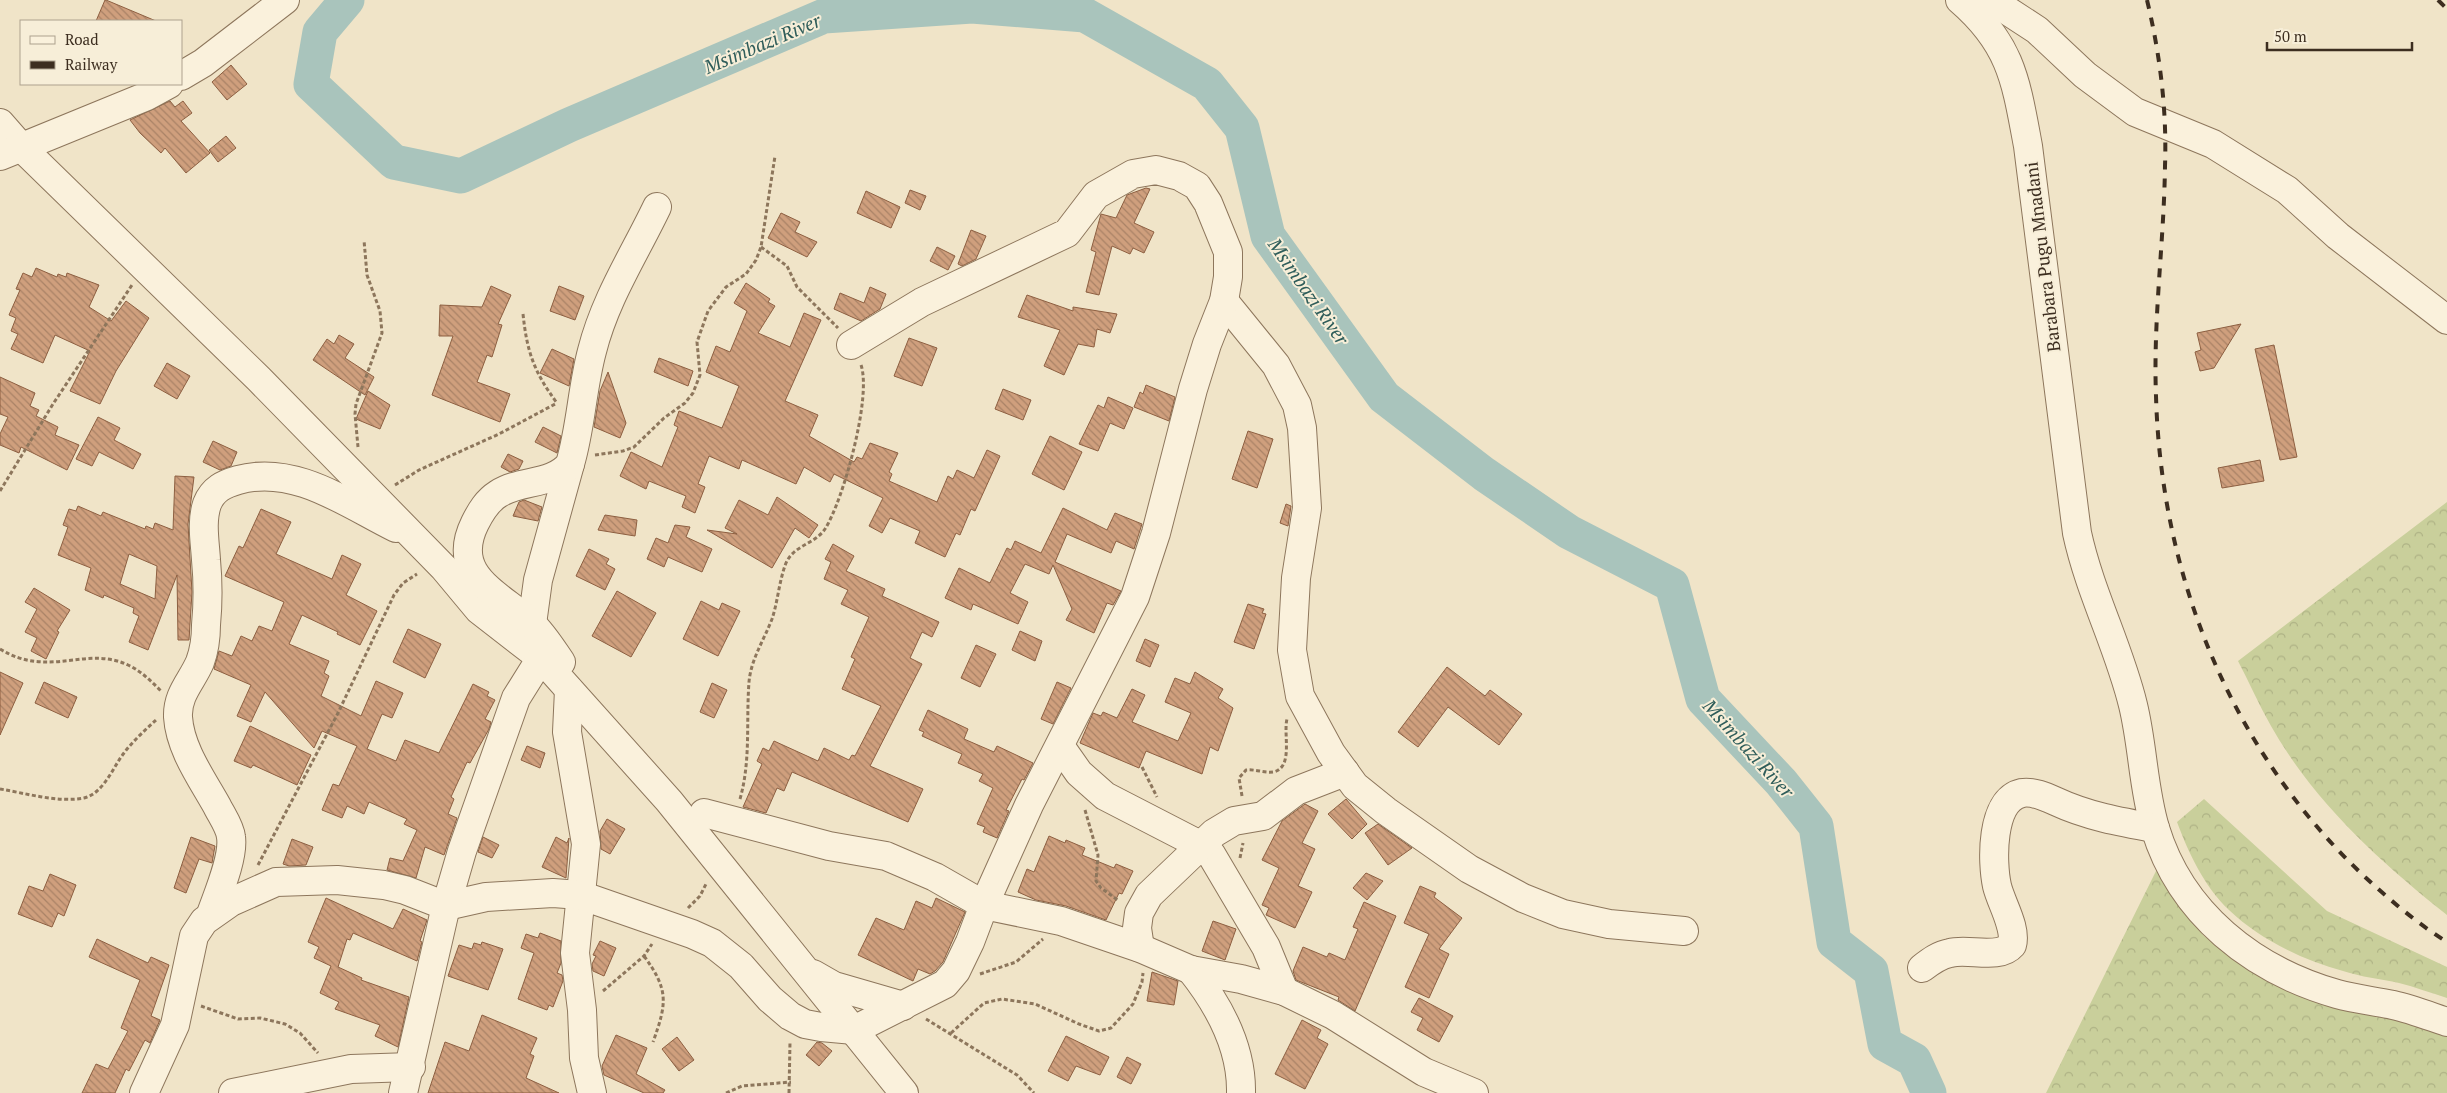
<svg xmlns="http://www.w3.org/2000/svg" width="2447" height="1093" viewBox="0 0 2447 1093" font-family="'PT Serif',serif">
<defs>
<pattern id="forest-crowns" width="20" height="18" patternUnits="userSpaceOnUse" patternTransform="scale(1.25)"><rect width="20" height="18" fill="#c9cf9b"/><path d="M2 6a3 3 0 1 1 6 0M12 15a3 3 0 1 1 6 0" fill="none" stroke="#aeb285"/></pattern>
<pattern id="building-back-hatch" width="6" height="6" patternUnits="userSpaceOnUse" patternTransform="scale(1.25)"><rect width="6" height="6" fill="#cf9f7d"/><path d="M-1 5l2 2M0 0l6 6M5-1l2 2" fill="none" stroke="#a98266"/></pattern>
</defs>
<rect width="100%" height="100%" fill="#f0e4c8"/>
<g fill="url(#forest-crowns)">
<path d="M2447,502V915C2379,861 2314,802 2271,726C2259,705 2249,682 2238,661Z"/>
<path d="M2204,799L2327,911L2447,967V998C2431,993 2415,987 2399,983C2381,979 2361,977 2343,971C2303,960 2259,939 2229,910C2204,886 2189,854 2177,822Z"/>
<polygon points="2157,869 2179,906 2204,936 2242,965 2288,990 2334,1006 2392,1018 2447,1035 2447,1093 2046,1093"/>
</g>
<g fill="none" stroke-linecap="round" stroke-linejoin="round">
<polyline stroke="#a9c4bc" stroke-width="35" points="347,0 320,32 311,84 394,162 461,176 569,125 824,16 972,6 1085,15 1207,84 1242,128 1268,236 1384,397 1484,474 1569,532 1672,585 1703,699 1781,782 1816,826 1834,942 1871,971 1885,1044 1914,1060 1929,1093"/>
</g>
<g fill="url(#building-back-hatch)" stroke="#8d5f41" fill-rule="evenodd">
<polygon points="105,0 106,0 156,21 96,21"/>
<polygon points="231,65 247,84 227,100 212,82"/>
<polygon points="170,101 175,107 183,101 192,113 181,121 210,153 186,173 165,148 161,153 140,133 130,120"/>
<polygon points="226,136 236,148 218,162 209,150"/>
<polygon points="1146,188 1150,189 1134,223 1154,232 1144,253 1133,248 1130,254 1112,246 1099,295 1086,292 1096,252 1091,250 1101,214 1116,218 1127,195"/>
<polygon points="910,190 926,196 920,210 905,203"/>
<polygon points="866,191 900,207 891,228 857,213"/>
<polygon points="781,213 800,222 795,232 817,242 807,257 768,238"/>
<polygon points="971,230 986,236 976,259 962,266 958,264"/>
<polygon points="937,247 955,256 948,270 930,261"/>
<polygon points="36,268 57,277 58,274 66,277 67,273 99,285 89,307 111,321 126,301 149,318 116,371 100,404 70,391 90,351 55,335 43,363 11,349 18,334 11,331 16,318 9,315 20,290 16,289 23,273 32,277"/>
<polygon points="746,283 770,299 768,302 775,306 758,333 790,347 804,313 821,320 785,401 818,415 809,436 854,462 857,457 862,459 870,443 898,453 889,472 892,474 889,481 937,502 948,476 953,479 957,470 974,478 987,450 1000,456 975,511 971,509 960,535 956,533 945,557 915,543 920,531 890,518 882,533 869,526 883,498 834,474 830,482 804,467 796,484 742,460 739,469 709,456 698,484 705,487 695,513 682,507 686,496 649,481 646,489 620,476 631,452 662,467 678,427 674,425 679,411 722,428 739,386 706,372 716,346 730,352 747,311 734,303"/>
<polygon points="491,286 511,295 498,324 502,325 492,357 487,355 477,382 510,394 500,422 432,395 453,336 439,336 440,305 482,307"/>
<polygon points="559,286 584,296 575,320 550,311"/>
<polygon points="870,287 886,294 880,309 861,321 834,309 840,293 864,303"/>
<polygon points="1027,295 1073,311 1073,307 1117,314 1110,333 1097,329 1094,347 1078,344 1064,375 1044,366 1060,330 1018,317"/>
<polygon points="2241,324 2214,368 2200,371 2195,352 2201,350 2197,333"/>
<polygon points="339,335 354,344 345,358 374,377 365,395 313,360 327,339 334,344"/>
<polygon points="909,338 937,348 922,386 894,376"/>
<polygon points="2274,345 2297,457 2280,460 2255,349"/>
<polygon points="552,349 574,359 569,386 540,373"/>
<polygon points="659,358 693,371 688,386 654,372"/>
<polygon points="167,363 190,376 177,399 154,386"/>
<polygon points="608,372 626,423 620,438 594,427 600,391"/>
<polygon points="0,377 35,393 30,406 39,410 36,416 58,427 55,435 79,445 67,470 21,447 19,453 0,445 0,434 8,417 0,414"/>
<polygon points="1146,385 1175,397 1169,421 1134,407 1140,392 1143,394"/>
<polygon points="1003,389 1031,400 1023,420 995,409"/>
<polygon points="368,391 390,405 380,429 356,419"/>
<polygon points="1108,397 1133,408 1124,429 1110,423 1098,451 1079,444 1098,405 1104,408"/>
<polygon points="98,417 120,428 114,440 141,454 133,469 99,452 92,466 76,459"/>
<polygon points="543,427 561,436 557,453 535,442"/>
<polygon points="1248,431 1273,439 1257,488 1232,479"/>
<polygon points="1050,436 1082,452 1064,490 1032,474"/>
<polygon points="213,441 237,452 231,466 220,470 203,462"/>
<polygon points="508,454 523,461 519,469 510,472 501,467"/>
<polygon points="2260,460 2264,481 2222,488 2218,468"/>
<path d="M175,476L194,477L188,524L192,592L189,640H178L177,575L148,650L129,642L139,616L133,613L134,608L104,595L103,598L85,590L91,568L58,555L68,527L63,525L69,509L76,511L78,506L101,516L103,512L145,529L146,526L153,529L155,523L173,530ZM129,554L157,566L155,599L120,584Z"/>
<polygon points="777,497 818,525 809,538 795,528 772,568 707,530 737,534 725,528 739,500 768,515"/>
<polygon points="524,500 542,507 538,521 513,516 519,502"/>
<polygon points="1286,504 1291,506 1288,526 1280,523"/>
<polygon points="1063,508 1107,530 1115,513 1142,524 1134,549 1116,541 1111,553 1067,534 1055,562 1121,591 1113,605 1107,603 1094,633 1066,620 1072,609 1053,565 1049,574 1025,564 1010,593 1028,602 1018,624 973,604 971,610 945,598 959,568 990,583 1007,548 1011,550 1015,541 1041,553"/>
<polygon points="261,509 291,522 276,554 332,579 342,555 361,564 346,595 377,611 360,645 337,634 338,632 302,615 289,644 329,661 324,673 329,676 321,696 361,716 376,681 403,693 392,718 382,714 367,749 396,761 405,740 439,753 473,684 489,692 487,696 495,700 485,719 491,722 489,729 470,763 467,762 451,797 454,799 448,814 457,818 444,855 425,847 416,878 387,870 390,858 403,861 417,830 404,824 407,819 369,802 364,814 347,806 342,818 322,810 333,784 339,786 357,746 322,731 314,748 265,692 251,722 237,716 251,685 214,669 219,651 232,656 241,636 252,641 259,626 272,631 284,602 225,576 239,546 243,548"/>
<polygon points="605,515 637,520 635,536 598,530"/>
<polygon points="675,525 690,527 686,537 712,549 702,572 668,557 664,567 647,559 656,538 668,543"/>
<polygon points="833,544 854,556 846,571 885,589 882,596 939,622 932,637 922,632 910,658 922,664 870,766 923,789 908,822 792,772 784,791 777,788 766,813 743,807 762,764 757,761 763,748 769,751 774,741 818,761 824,748 849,760 852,755 855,756 881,706 842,689 855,659 851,657 869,617 841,604 848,590 824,579 831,562 825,559"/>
<polygon points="589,549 609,559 606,564 615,569 605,590 576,576"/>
<polygon points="34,588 70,610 57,631 59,632 46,659 31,651 37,638 25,632 37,609 25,602"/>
<polygon points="617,591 656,613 631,657 592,636"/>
<polygon points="701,601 719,610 722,603 740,611 718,656 683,639"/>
<polygon points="1248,604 1264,609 1262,613 1266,614 1254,649 1234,642"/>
<polygon points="408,629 441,644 425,678 393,662"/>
<polygon points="1020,631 1042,641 1035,661 1012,650"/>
<polygon points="1145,639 1159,645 1150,667 1136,661"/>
<polygon points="976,645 996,654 980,687 961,678"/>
<polygon points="1447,667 1485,696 1490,690 1522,714 1499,745 1448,707 1418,747 1398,732"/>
<polygon points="0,672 23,683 0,735"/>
<polygon points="1195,672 1223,689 1218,698 1233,708 1218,751 1210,747 1202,774 1146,751 1139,768 1080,743 1093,713 1101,716 1103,712 1117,718 1132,689 1145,695 1132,722 1178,741 1191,713 1165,702 1175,678 1190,684"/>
<polygon points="44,682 77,697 68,718 35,703"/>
<polygon points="1057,682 1071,688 1053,724 1041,719"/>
<polygon points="712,683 727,690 714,718 700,712"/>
<polygon points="928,710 968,729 964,739 994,752 997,746 1033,763 1024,780 1022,779 1006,810 1009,811 997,838 983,832 985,827 977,824 993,788 979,781 983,774 958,763 962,754 922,736 924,732 919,730"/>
<polygon points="250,726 311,755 297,785 253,765 251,768 234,761"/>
<polygon points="527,746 545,753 540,768 521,760"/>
<polygon points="1346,799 1367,824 1352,839 1328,814"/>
<polygon points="1305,804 1318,811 1302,843 1315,849 1298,886 1312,892 1295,928 1266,915 1269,908 1262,905 1279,868 1262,860 1282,821"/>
<polygon points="607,819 625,829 610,854 601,849 600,831"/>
<polygon points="1378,824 1412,848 1388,865 1365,833"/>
<polygon points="1049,836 1065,843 1066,840 1085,848 1082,855 1114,868 1116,864 1133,871 1122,894 1119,893 1106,920 1066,906 1036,900 1018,892 1027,869 1034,872"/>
<polygon points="191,837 215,846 212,863 199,859 186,893 174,888"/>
<polygon points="483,837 499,845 492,858 478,852"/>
<polygon points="556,837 567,843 569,838 566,878 542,867"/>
<polygon points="292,839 313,847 306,865 289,866 283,864"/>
<polygon points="1366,873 1383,881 1367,900 1353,888"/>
<polygon points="50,874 76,885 64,916 58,913 52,927 18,914 29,886 43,891"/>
<polygon points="1420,886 1436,893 1434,897 1462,918 1439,949 1449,954 1429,998 1405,987 1429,934 1404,923"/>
<polygon points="326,898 393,929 403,909 427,920 420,941 422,942 417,961 353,933 350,940 347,939 338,967 362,978 361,980 409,997 398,1047 375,1036 380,1025 335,1009 339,1002 320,993 331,966 314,958 319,947 308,942"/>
<polygon points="936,898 965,912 943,962 935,971 930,974 918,969 913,981 858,955 876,918 904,930 916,901 932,908"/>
<polygon points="1364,902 1396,916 1355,1011 1338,1000 1339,997 1296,980 1293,971 1303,947 1327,957 1329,953 1345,960 1358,929 1353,927"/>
<polygon points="1213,921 1236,929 1225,960 1202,951"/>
<polygon points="540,933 561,941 561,963 557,973 562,975 563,981 553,1007 549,1005 547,1010 518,999 534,953 521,948 526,934 538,938"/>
<polygon points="97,939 148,963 151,957 169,965 151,1016 160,1020 150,1043 145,1040 129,1071 126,1069 115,1093 82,1093 96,1064 108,1069 128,1031 121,1028 140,980 89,957"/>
<polygon points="600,941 616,948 604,976 593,971 592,964 596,956 593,955"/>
<polygon points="482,942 503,949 488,990 448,976 459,945 472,949 474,943 481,945"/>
<polygon points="1152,972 1178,981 1174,1005 1147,1001"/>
<polygon points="1419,998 1453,1016 1439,1042 1417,1030 1423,1018 1411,1012"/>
<polygon points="482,1015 537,1038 530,1054 534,1056 526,1078 559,1093 428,1093 445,1042 469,1051"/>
<polygon points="1302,1020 1321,1030 1317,1038 1328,1044 1305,1089 1275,1074"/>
<polygon points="616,1035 647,1048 636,1074 665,1090 663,1093 644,1093 604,1075 602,1066"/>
<polygon points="1066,1036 1109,1057 1100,1075 1076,1066 1068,1081 1048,1071"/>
<polygon points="677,1037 694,1060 679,1071 662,1049"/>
<polygon points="817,1042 822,1043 832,1051 819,1066 806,1055"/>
<polygon points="1127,1057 1141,1064 1131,1084 1117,1077"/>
</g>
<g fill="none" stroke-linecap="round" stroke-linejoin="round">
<g stroke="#8d765c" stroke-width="30">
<g id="minor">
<path d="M1960,0C2012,45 2016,82 2028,146L2077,533C2090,593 2119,647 2133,705C2143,746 2143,788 2155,828C2181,914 2253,970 2337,994C2355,999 2374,1001 2393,1005C2411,1009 2429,1016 2447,1022"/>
<polyline points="1991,0 2037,30 2085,75 2135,112 2213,144 2287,190 2338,236 2447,320"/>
<polyline points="181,76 203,63 285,0"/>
<polyline points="0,123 21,147 259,379 444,568 479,610 541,658 669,801 904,1093"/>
<polyline points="0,156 147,96 169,84"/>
<polyline points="1224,301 1276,365 1297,405 1302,428 1307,508 1296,578 1292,650 1300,696 1331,753 1355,786 1386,811 1469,869 1523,898 1563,914 1609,924 1684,931"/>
<polyline points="532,624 538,580 570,464"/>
<path d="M561,662C552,649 543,634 531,623C498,593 449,575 475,523C481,511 487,501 498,494C521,479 552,486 570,464C581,427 582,388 592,351C605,299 634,255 657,207"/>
<polyline points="569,690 567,732 586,844 575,953 582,1010 584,1058 592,1093"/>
<polyline points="1060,746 1079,773 1105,796 1200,845 1211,854 1266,947 1284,991"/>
<polyline points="704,813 829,846 886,856 935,877 984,905 1061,921 1140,948 1191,970 1241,979 1284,991 1333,1015 1424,1072 1474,1093"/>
<path d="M211,914C218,894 234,857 231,837C230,827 222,816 217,806C202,779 180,749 178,717C177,694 192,681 200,662C204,651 206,636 206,625C208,604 208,581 206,560C205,542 201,522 207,504C213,489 224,484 238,480C295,464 347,504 396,528"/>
<polyline points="1140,948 1137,928 1139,913 1149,895 1214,833 1234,821 1263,816 1296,791 1345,772"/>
<path d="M1922,968C1931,961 1939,955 1950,953C1968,948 1999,960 2012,945C2017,928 2001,903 1997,886C1992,863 1990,800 2022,793C2032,791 2046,797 2055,801C2087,816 2120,822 2155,828"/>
<path d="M1191,970C1218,1004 1242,1047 1241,1093"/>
<polyline points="813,974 834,986 903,1006"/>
<polyline points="144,1093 175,1025 194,936 204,921 231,902 276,882 337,880 384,885 405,890 446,906 486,897 553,893 580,895 692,934 712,943 741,966 770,999 790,1016 805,1024 821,1027 854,1030 945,984 956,971 970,942 984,905 1029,805 1135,597 1156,533 1193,389 1207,344 1224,301 1228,277 1228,252 1208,203 1197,186 1179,176 1156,170 1133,174 1096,195 1067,233 922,302 851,345"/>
<polyline points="233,1093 351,1069 411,1067"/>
<polyline points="403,1093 446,906 462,851 516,698 541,658"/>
</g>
</g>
<g stroke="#8d765c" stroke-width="3" stroke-dasharray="4 2.5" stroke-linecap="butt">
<polyline points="761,247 787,266 797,287 838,328"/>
<path d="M523,314C527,352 534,372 557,403"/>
<polyline points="358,447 355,414 356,404 382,333 380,311 367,275 364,240"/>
<polyline points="595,455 623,451 634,447 664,418 685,403 693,393 700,375 697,342 708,311 726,287 746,274 756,260 761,247 775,156"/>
<polyline points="395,485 419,470 499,434 557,403"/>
<polyline points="0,491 53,404 132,285"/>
<path d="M0,649C49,679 86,645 128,665C141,671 151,681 161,691"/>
<polyline points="1142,767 1157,797"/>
<path d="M0,789C25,793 58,803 84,798C104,793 113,767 124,753C133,741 145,730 156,720"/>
<path d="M1242,796L1239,778L1246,770C1255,769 1264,773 1273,772C1294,768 1283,734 1287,719"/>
<path d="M740,799C751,760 746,722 749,682C751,659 764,640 772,619C778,601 779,581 786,563C794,545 815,544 825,529C843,501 872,397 861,365"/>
<polyline points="1085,810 1098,855 1096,881 1101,888 1119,901"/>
<polyline points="1240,858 1243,843"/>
<polyline points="258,865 338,713 394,595 403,583 417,574"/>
<polyline points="688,908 700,896 706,884"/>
<path d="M644,956C669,990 667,1003 653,1042"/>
<polyline points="980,974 1016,962 1043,939"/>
<polyline points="603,991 644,956 652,944"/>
<polyline points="201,1006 238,1019 260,1018 285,1024 300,1033 318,1053"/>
<polyline points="926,1019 1017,1075 1034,1093"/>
<polyline points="951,1033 984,1003 1002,999 1035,1004 1079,1024 1099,1031 1111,1028 1133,1004 1142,982 1143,973"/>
<polyline points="726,1093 742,1086 791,1082"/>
<polyline points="789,1093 790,1042"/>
</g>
<use href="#minor" stroke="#faf1dc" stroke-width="28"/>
<g stroke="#3d2e20" stroke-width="4" stroke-dasharray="9 9" stroke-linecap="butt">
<path d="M2147,0C2160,54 2167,110 2165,166C2164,243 2153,319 2156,396C2161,578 2232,752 2365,877C2390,900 2418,924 2447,942"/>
<polyline points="2438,0 2447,9"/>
</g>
</g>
<g text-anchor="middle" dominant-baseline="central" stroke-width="4" stroke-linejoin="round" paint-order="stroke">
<g font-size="18" fill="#3d2e20" stroke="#f7eed8">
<text transform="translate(2042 257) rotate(-97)">Barabara Pugu Mnadani</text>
</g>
<g font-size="19" font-style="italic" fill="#2f5d5a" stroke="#f7eed8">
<text transform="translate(762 43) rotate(-23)">Msimbazi River</text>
<text transform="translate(1309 291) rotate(55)">Msimbazi River</text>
<text transform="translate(1749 748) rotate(48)">Msimbazi River</text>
</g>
</g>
<rect x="20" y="20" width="162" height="65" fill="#f7eed8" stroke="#ada18e"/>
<rect x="30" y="36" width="25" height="8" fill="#faf1dc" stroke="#ada18e"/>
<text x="65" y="45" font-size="15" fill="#3d2e20">Road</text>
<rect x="30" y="61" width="25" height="8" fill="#3d2e20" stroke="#ada18e"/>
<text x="65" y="70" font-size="15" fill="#3d2e20">Railway</text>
<path d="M2267 42v8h145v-8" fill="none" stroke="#3d2e20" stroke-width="2.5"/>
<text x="2274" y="42" font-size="15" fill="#3d2e20" stroke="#f7eed8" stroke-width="4" paint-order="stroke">50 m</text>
</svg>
